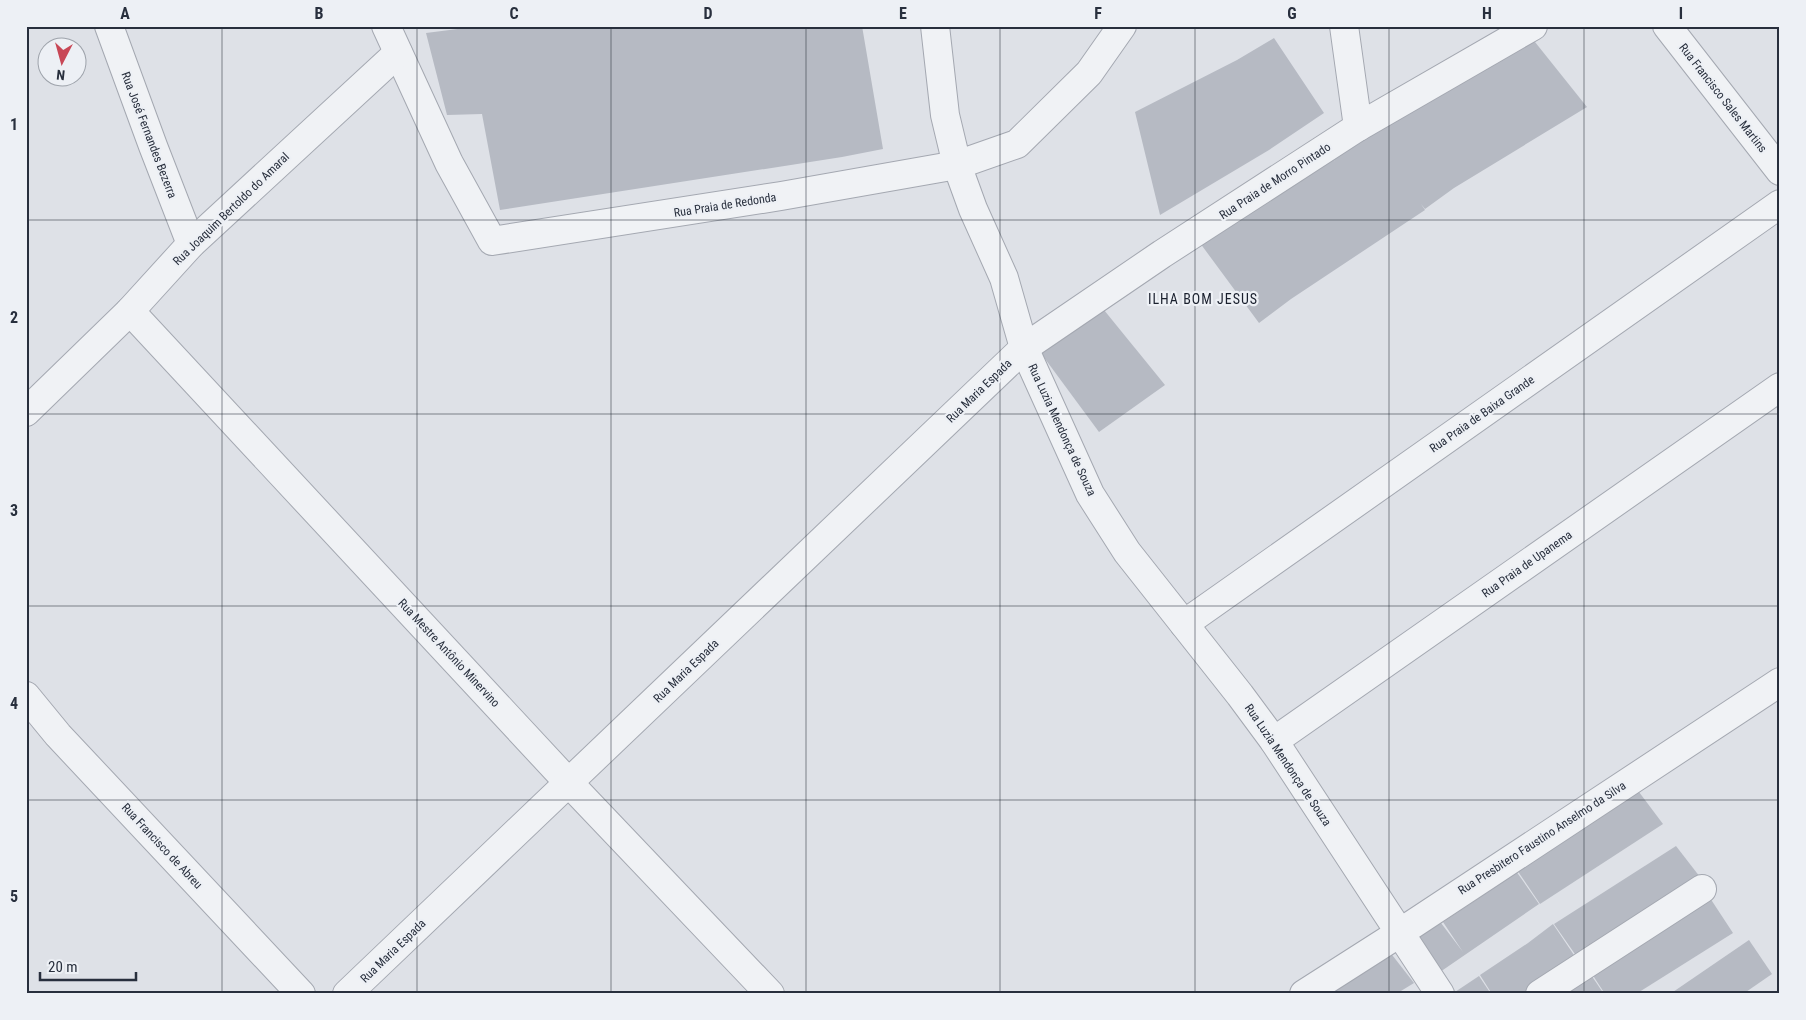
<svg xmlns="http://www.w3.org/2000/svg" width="1806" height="1020" viewBox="0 0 1806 1020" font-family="'Roboto Condensed',sans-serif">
<rect width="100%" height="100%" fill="#dee1e7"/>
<g fill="#b6bac3">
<polygon points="481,26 862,26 883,149 842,157 500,210 482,114 447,115 426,33"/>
<polygon points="1531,37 1587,107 1454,188 1425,209 1421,204 1425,210 1291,299 1259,323 1200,243 1332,157 1335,162 1332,156"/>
<polygon points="1274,38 1324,113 1269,150 1160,215 1135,112 1237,60"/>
<polygon points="1104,310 1165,385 1099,432 1040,352"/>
<polygon points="1639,792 1663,824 1540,904 1517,870"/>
<polygon points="1676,846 1700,877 1577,957 1554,924"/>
<polygon points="1516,871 1539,904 1440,972 1417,938 1441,923 1463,952 1443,922 1491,890"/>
<polygon points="1710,898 1733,933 1636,994 1605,994 1592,974"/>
<polygon points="1553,924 1576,958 1552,975 1549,970 1552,975 1524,994 1492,994 1480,975 1528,943"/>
<polygon points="1749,940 1772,974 1743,994 1670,994"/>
<polygon points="1389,951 1414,983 1396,994 1323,994"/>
<polygon points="1591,975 1604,994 1566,994"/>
<polygon points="1479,976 1491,994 1456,994 1455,992"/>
</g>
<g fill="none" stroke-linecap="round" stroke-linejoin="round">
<g stroke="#a4a8b1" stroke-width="30">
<g id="street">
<polyline points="109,26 153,146 191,244"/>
<polyline points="386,26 449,163 492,241 781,196 957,165 1017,144 1089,73 1122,26"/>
<polyline points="935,26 945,115 957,165 973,209 1004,278 1024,348 1090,494 1127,552 1240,695 1274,741 1440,994"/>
<polyline points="1344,26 1358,127"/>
<polyline points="1667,26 1780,171"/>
<polyline points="130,311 569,783 770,994"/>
<polyline points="26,412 130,311 191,244 398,53"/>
<polyline points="1184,624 1780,204"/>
<polyline points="26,696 58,735 301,994"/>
<polyline points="1274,741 1780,387"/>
<polyline points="347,994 1024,348 1162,254 1358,127 1533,26"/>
<polyline points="1304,994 1401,932 1780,682"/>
<polyline points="1540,994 1702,889"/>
</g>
</g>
<use href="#street" stroke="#f0f2f5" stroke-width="28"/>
</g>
<path fill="none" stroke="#282f3d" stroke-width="1" stroke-opacity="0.55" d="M222,26V994M417,26V994M611,26V994M806,26V994M1000,26V994M1195,26V994M1389,26V994M1584,26V994M26,220H1780M26,414H1780M26,606H1780M26,800H1780"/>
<g text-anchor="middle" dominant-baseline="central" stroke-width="4.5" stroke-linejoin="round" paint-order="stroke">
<g font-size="12" fill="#282f3d" stroke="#edf0f5">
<text transform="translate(1723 98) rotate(52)">Rua Francisco Sales Martins</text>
<text transform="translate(149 135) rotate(69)">Rua José Fernandes Bezerra</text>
<text transform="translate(1275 181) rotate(-33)">Rua Praia de Morro Pintado</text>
<text transform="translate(725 205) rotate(-9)">Rua Praia de Redonda</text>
<text transform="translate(231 209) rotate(-44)">Rua Joaquim Bertoldo do Amaral</text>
<text transform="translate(979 391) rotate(-44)">Rua Maria Espada</text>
<text transform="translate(1482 414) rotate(-35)">Rua Praia de Baixa Grande</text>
<text transform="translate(1062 430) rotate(65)">Rua Luzia Mendonça de Souza</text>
<text transform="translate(1527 564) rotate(-35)">Rua Praia de Upanema</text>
<text transform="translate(449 653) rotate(47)">Rua Mestre Antônio Minervino</text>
<text transform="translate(686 671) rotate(-44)">Rua Maria Espada</text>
<text transform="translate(1288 765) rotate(56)">Rua Luzia Mendonça de Souza</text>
<text transform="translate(1542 838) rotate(-33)">Rua Presbitero Faustino Anselmo da Silva</text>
<text transform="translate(162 846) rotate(47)">Rua Francisco de Abreu</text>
<text transform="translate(393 951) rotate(-44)">Rua Maria Espada</text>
</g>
<g font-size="14" letter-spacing="1" fill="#1a202e" stroke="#edf0f5">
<text x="1203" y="299">ILHA BOM JESUS</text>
</g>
</g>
<rect width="1806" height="1020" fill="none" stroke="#edf0f5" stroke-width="55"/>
<g transform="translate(62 62) rotate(186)"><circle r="24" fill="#edf0f5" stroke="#9ea3ab"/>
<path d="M0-4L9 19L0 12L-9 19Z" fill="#c84756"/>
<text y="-8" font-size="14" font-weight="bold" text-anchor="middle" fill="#282f3d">N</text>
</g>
<path d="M40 972v8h96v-8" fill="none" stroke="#282f3d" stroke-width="2.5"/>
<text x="48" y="972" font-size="15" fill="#282f3d" stroke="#edf0f5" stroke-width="4" paint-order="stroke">20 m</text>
<rect x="28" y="28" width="1750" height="964" fill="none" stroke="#282f3d" stroke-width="2"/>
<g font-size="16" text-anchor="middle" font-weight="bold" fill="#282f3d">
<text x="125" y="19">A</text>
<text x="319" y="19">B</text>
<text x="514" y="19">C</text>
<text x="708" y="19">D</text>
<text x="903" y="19">E</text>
<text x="1098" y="19">F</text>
<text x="1292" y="19">G</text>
<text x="1487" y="19">H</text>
<text x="1681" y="19">I</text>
<text x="14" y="130">1</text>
<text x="14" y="323">2</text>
<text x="14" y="516">3</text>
<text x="14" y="709">4</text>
<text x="14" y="902">5</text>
</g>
</svg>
